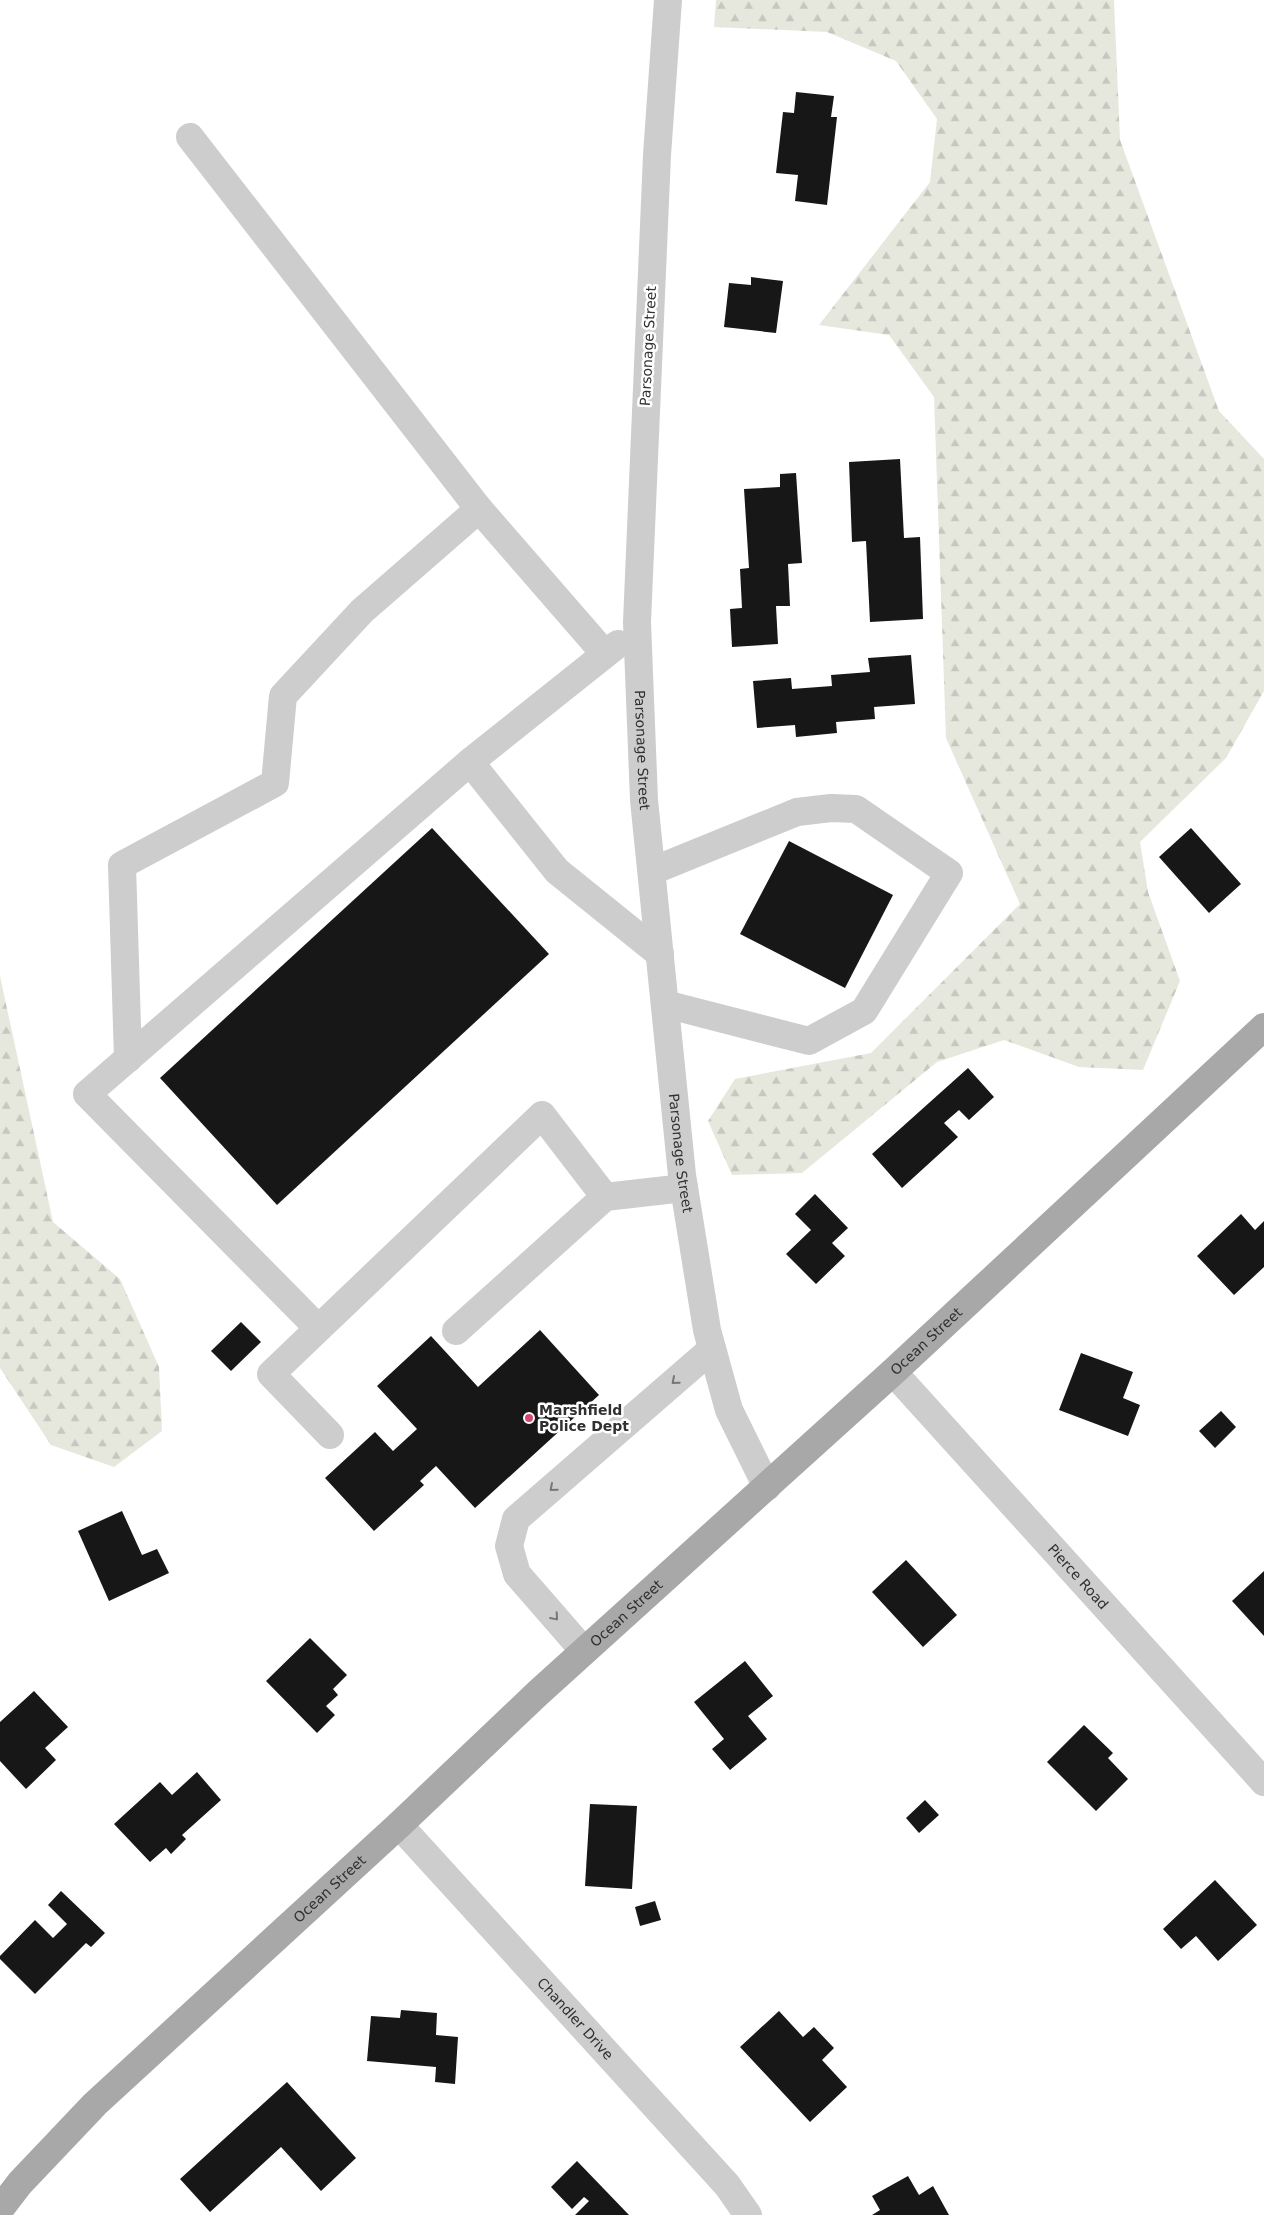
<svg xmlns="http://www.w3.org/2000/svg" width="1264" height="2215" viewBox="0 0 1264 2215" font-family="'DejaVu Sans',sans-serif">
<defs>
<pattern id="forest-firs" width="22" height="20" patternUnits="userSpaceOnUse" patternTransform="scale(1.25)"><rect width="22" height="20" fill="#e6e8dd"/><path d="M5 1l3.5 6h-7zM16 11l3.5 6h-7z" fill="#c6c7be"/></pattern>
</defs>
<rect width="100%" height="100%" fill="#fff"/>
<g fill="url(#forest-firs)">
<polygon points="716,0 1114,0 1120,140 1219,411 1264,459 1264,691 1226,758 1140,842 1148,892 1180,981 1143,1070 1079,1067 1004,1040 937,1062 802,1173 732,1175 708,1121 735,1079 871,1053 1020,904 946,738 934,397 889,335 819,325 930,182 937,119 896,61 827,32 714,27"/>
<polygon points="0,976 53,1222 120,1279 159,1367 162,1431 114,1467 51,1445 0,1368"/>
</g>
<g fill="#171717">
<polygon points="796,92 834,96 831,117 837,117 827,205 795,201 798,175 776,173 783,112 794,113"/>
<polygon points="751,277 783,281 776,333 724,327 729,283 751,285"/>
<polygon points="900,459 904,538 920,537 923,619 870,622 866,541 852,542 849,462"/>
<polygon points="796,473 802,563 788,564 790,606 776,606 778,644 732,647 730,609 742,608 740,569 749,568 744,489 780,487 780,474"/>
<polygon points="911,655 915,704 874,707 875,719 836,722 837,733 796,737 795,725 757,728 753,681 791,678 792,689 832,686 831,675 870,672 868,658"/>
<polygon points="432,828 549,954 277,1205 160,1078"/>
<polygon points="1191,828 1241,884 1209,913 1159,857"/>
<polygon points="789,841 893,895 845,988 740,934"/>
<polygon points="968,1068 994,1097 969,1120 959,1110 944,1123 958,1137 902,1188 872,1154"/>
<polygon points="815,1194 848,1228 832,1243 845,1256 816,1284 786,1254 811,1230 795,1214"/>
<polygon points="1241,1214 1255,1230 1264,1221 1264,1267 1234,1295 1197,1256"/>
<polygon points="241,1322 261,1342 231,1371 211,1351"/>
<polygon points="540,1330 599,1395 475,1508 436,1466 420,1481 424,1485 374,1531 325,1478 375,1432 393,1451 417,1429 377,1386 431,1336 478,1387"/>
<polygon points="1081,1353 1133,1372 1123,1398 1140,1405 1128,1436 1059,1410"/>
<polygon points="1221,1411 1236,1427 1215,1448 1199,1431"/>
<polygon points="122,1511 142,1555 157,1549 169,1573 109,1601 78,1531"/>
<polygon points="906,1560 957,1615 923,1647 872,1592"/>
<polygon points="1264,1571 1264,1636 1232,1601"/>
<polygon points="310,1638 347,1675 333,1689 338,1695 326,1706 335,1715 317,1733 266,1681"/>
<polygon points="745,1661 773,1696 748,1716 767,1739 730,1770 712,1749 724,1739 694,1702"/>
<polygon points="34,1691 68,1727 45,1748 56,1760 26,1789 0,1761 0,1722"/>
<polygon points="1084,1725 1113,1753 1108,1758 1128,1779 1096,1811 1047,1762"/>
<polygon points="197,1772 221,1800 182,1835 186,1839 171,1854 166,1848 150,1862 114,1824 160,1782 172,1795"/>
<polygon points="925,1800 939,1815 919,1833 906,1818"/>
<polygon points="590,1804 637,1806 632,1889 585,1886"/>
<polygon points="1215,1880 1257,1925 1218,1961 1196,1936 1181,1949 1163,1929"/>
<polygon points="61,1891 105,1933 91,1947 86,1943 35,1994 0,1959 0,1956 35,1920 53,1938 67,1924 48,1905"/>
<polygon points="655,1901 661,1920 640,1926 635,1907"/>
<polygon points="401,2010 437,2013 436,2035 458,2037 455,2084 435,2082 436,2067 367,2061 371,2016 400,2018"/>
<polygon points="779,2011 803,2037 814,2027 834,2048 822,2060 847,2087 810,2122 740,2047"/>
<polygon points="287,2082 356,2158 321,2191 281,2147 210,2212 180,2179"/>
<polygon points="577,2161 629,2215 575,2215 589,2201 584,2197 572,2209 551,2187"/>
<polygon points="908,2176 919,2195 933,2186 949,2215 872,2215 880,2210 872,2196"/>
</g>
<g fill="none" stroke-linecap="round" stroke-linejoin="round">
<g stroke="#cdcdcd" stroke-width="28">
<path id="s1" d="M668,0L657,155L637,622L644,800L682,1175L707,1330L729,1410L767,1487"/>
<polyline points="190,137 479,509"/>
<polyline points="470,762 618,644"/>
<polyline points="652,871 797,812 831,808 856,809 949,873 864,1011 809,1041 665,1004"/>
<polyline points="128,1059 122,865 275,783 283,696 362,611 479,509 605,654"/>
<polyline points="318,1328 87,1094 470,762 557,871 660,954"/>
<polyline points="456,1331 605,1197 684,1188"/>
<path id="s2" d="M893,1372L1264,1782"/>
<polyline points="330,1435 271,1374 542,1115 605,1197"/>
<polyline points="584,1651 517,1574 509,1546 516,1519 712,1349"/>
<path id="s3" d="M399,1825L727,2185L748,2215"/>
</g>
<path stroke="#a8a8a8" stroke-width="28" id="s4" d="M0,2209L20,2183L95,2104L399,1825L538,1693L893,1372L1264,1027"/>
</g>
<defs><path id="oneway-chevron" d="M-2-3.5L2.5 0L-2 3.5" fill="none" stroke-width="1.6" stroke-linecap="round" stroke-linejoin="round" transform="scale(1.25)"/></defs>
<g stroke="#777">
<use href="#oneway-chevron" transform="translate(675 1381) rotate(139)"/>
<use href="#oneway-chevron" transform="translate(553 1488) rotate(139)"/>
<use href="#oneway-chevron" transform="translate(555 1617) rotate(49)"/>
</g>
<circle fill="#d2486f" stroke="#fff" stroke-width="2" cx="529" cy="1418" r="5"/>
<g text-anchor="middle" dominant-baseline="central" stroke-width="5" stroke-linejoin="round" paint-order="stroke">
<g font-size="14" fill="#303030" stroke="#fff">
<text transform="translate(648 346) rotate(-87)">Parsonage Street</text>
<text stroke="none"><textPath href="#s1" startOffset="751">Parsonage Street</textPath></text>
<text stroke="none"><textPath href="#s1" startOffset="1156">Parsonage Street</textPath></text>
<text stroke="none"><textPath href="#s4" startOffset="1270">Ocean Street</textPath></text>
<text stroke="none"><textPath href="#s2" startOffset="276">Pierce Road</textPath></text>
<text stroke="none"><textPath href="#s4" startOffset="865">Ocean Street</textPath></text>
<text stroke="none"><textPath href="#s4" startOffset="460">Ocean Street</textPath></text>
<text stroke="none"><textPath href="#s3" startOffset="262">Chandler Drive</textPath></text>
</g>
<g font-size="14" font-weight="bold" fill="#303030" stroke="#fff" text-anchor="start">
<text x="539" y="1410">Marshfield<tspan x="539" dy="16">Police Dept</tspan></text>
</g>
</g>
</svg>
